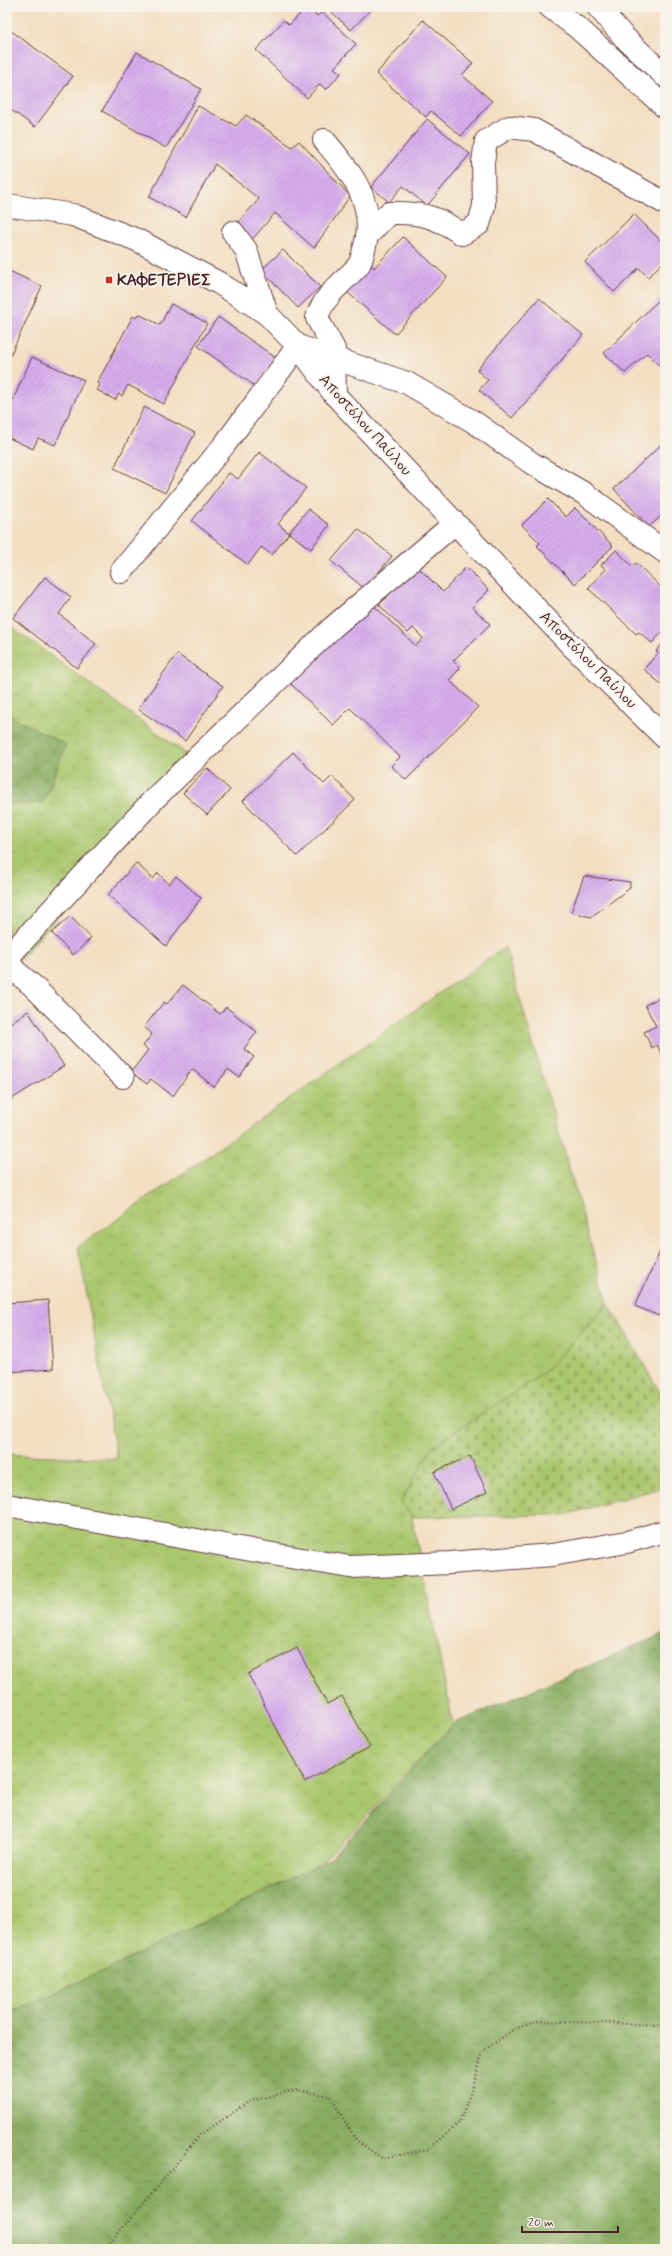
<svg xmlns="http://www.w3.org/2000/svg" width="672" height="2256" viewBox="0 0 672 2256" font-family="Mynerve,sans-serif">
<defs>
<pattern id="grass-tufts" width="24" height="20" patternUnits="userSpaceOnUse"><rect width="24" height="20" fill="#abc76e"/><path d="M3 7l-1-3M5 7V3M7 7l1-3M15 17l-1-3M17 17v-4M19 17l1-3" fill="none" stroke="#95aa5f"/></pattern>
<pattern id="forest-crowns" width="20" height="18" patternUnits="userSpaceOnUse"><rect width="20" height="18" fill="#88ac61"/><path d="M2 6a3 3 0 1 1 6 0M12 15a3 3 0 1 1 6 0" fill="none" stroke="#718b50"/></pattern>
<pattern id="cemetery-stones" width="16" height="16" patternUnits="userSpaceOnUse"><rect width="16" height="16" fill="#abc76e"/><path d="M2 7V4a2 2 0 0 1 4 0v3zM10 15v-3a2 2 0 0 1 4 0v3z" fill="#95aa5f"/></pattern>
<pattern id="building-hatch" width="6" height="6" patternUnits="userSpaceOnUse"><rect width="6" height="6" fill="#d7aded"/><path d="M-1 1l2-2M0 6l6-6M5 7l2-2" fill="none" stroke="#ba94cb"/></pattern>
</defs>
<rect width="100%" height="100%" fill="#f7f3e8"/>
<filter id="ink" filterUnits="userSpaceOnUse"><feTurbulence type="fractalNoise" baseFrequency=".025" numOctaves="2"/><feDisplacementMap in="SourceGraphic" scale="8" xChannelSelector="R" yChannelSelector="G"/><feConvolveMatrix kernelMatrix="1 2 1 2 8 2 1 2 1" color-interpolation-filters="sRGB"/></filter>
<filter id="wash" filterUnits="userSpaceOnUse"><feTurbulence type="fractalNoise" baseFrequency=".012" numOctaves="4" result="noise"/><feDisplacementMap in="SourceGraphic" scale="16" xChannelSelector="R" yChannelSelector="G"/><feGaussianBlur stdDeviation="0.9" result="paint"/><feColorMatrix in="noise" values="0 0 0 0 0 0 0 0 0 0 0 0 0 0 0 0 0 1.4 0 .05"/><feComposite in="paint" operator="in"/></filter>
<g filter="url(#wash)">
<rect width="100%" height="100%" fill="#f3dec1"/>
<g fill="url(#grass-tufts)" stroke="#7a734c">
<polygon points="7,187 11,237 7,236"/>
<polygon points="7,624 196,761 7,974"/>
<polygon points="505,947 608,1303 544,1373 432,1447 401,1502 412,1517 453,1724 322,1863 121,1963 7,2014 7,1454 117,1459 78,1247"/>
</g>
<g fill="url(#forest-crowns)" stroke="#696646">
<polygon points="7,714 66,745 44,802 7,805"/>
<polygon points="665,1633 665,2249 7,2249 7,2014 121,1963 330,1859 453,1724"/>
</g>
<polygon fill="url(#cemetery-stones)" stroke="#7a734c" points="608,1303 665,1401 665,1487 564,1515 412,1517 401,1502 432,1447 544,1373"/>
<g id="blocks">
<g fill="url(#building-hatch)">
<polygon points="307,7 317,16 322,12 356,44 334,68 341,73 326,90 320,84 307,98 256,50 284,20 289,25"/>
<polygon points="326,7 373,7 351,30"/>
<polygon points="423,20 473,63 462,75 492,101 461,136 431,111 426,117 376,74"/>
<polygon points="10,30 73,76 35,127 7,107 7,34"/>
<polygon points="137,52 201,89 166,148 102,111"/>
<polygon points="198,106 236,126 246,115 292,147 299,141 350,196 314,248 275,213 250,242 234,227 259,199 215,164 186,217 149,197"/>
<polygon points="427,119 470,154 427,206 403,186 389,202 371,187"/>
<polygon points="634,214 665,245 665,260 648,277 639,268 614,292 585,262"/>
<polygon points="403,237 447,277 395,334 346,291 370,264 374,268"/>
<polygon points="283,250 320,287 298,308 261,270"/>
<polygon points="7,270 42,286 9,358 7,357"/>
<polygon points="665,294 665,371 647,353 625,373 604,353"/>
<polygon points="539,298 583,335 512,418 479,390 488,380 477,370"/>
<polygon points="171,304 207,323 164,404 128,385 122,396 119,394 115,400 97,390 100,385 97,383 133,316 136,318 139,314 160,325"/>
<polygon points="218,317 276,358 256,387 198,346"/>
<polygon points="32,357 84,380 55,445 38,438 33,449 7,437 7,413"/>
<polygon points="144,407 195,433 165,493 114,468"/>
<polygon points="664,442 665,512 649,527 614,489"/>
<polygon points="259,452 306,488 278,524 289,533 272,555 261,547 248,565 192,521 229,473 238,479"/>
<polygon points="548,499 566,517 575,508 613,546 575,584 537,546 540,543 522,525"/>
<polygon points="308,509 329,525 311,549 289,533"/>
<polygon points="358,529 392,556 365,589 331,561"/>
<polygon points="616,550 632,566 636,563 665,591 665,629 652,643 639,632 636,634 588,588 606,569 601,565"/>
<polygon points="417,566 443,592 466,567 489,590 472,607 490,624 453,661 460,668 449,680 478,707 406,780 391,766 400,757 350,708 333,725 288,681 368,600 416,646 423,638 413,628 408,633 379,605"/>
<polygon points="45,577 71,597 59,614 96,644 77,668 13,618"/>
<polygon points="665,641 665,688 644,669 658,653 656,651"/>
<polygon points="177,654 223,686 185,741 138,709"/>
<polygon points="293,752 324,784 332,776 355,800 297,856 243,801"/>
<polygon points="207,768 230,790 207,815 183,793"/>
<polygon points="136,863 153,879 158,873 169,884 176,876 201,898 166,946 108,895"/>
<polygon points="584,876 630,882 630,888 591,917 571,912"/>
<polygon points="70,916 91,938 73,955 52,933"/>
<polygon points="183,985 220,1014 226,1007 257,1032 244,1049 254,1057 239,1077 228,1069 214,1087 192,1069 173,1096 151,1079 147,1084 131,1072 148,1050 143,1046 152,1034 144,1027 164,1002 167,1004"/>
<polygon points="665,995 665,1061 657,1045 652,1048 644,1032 656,1026 645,1005"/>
<polygon points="28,1011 64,1066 7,1102 7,1025"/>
<polygon points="665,1241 665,1303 659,1316 635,1306"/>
<polygon points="48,1300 53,1369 7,1372 7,1303"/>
<polygon points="470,1456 487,1492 451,1509 434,1472"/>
<polygon points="297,1648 327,1704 342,1696 370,1747 305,1782 248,1674"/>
</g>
</g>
</g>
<g filter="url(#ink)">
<use href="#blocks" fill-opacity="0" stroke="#633c42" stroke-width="1"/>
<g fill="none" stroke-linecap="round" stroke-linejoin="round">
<g stroke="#633c42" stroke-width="24">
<g id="street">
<polyline points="550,7 579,29 665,107"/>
<polyline points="598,7 624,37 665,76"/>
<path d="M324,140C350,171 377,203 365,246C363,252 362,261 358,266C343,283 323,296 317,318L334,349L335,395"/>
<polyline points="233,232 246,250 267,314"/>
<path d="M369,234L389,213C420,212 436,216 462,234L479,224L484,206L483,162L486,141L509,127L534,130L665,203"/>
<polyline points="121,572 225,444 298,346 407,383 474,422 533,464 585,494 665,552"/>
<polyline points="123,1077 33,986 14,970 8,957 155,798 332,628 455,523"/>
<polyline points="7,1505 278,1555 350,1567 450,1563 552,1555 627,1542 665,1531"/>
</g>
</g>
<g stroke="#633c42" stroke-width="24">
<polyline id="secondary" points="7,205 73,215 137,240 219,283 267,314 298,346 335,395 455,523 571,645 665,738"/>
</g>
<polyline stroke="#633c42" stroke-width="2.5" stroke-dasharray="1 3" stroke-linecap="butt" points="105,2249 200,2135 250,2101 296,2090 330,2096 356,2140 383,2159 428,2149 459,2123 474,2084 483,2051 514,2029 539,2021 665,2025"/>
<use href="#street" stroke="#fff" stroke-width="22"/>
<use href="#secondary" stroke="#fff" stroke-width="22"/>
</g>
</g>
<rect fill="#c8321e" stroke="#f7f3e8" stroke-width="1.5" x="105" y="276" width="8" height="8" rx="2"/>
<g text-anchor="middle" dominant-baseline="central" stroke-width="4" stroke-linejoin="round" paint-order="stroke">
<g font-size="16" font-weight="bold" fill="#4a1f2b" stroke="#f7f3e8" text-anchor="start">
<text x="117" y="280">ΚΑΦΕΤΕΡΙΕΣ</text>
</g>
<g font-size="16" fill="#4a1f2b" stroke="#f7f3e8">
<text transform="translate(365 425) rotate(48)">Αποστόλου Παύλου</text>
<text transform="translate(588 660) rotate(45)">Αποστόλου Παύλου</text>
</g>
</g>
<rect width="672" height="2256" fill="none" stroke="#f7f3e8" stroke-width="24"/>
<path d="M522 2226v6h96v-6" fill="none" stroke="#4a1f2b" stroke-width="2"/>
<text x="528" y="2226" font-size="12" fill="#4a1f2b" stroke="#f7f3e8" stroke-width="3" paint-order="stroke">20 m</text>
</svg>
